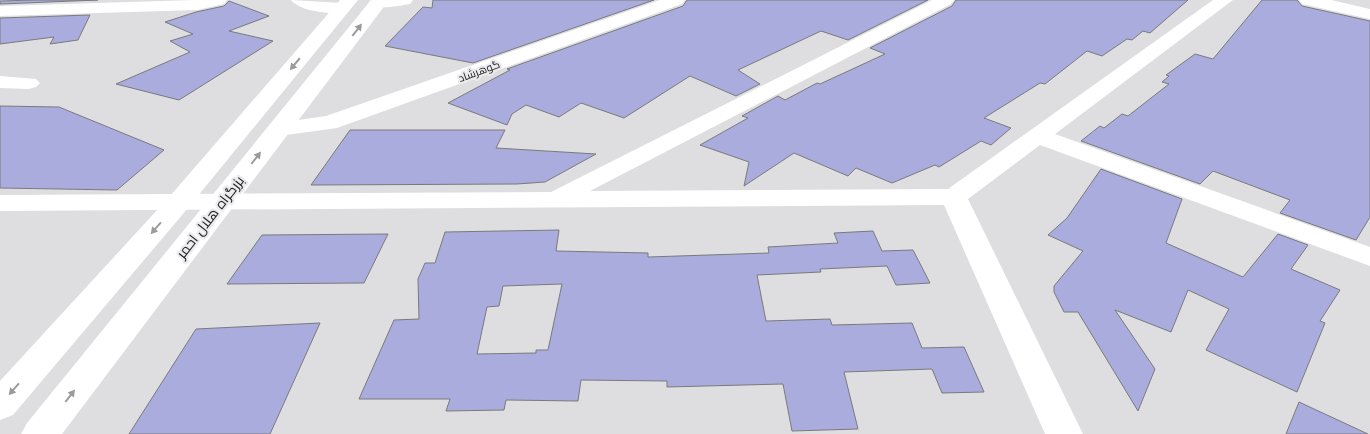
<svg xmlns="http://www.w3.org/2000/svg" width="1370" height="434" viewBox="0 0 1370 434" font-family="Arial,Cairo,sans-serif">
<rect width="100%" height="100%" fill="#dedee1"/>
<g fill="#a9acdc" stroke="#7a7a7d" fill-rule="evenodd">
<polygon points="35,0 98,0 0,4 0,1"/>
<polygon points="433,0 654,0 473,63 385,46 423,7 432,8"/>
<polygon points="687,0 928,0 848,40 821,31 738,70 760,84 736,96 690,76 624,118 581,103 559,117 526,105 512,114 507,125 448,103 510,70 507,69 683,6"/>
<polygon points="956,0 1188,0 1150,33 1143,31 1132,40 1127,39 1102,56 1087,51 1045,84 1040,83 984,118 1011,128 991,145 981,141 939,167 935,165 892,183 856,168 848,176 794,153 744,186 749,162 700,145 748,118 742,116 778,96 785,100 817,83 820,84 885,54 870,48 952,6"/>
<polygon points="1262,0 1297,0 1302,6 1370,21 1370,217 1356,240 1280,213 1290,200 1213,171 1200,184 1081,141 1100,126 1104,128 1122,114 1128,116 1169,84 1162,82 1169,76 1166,75 1195,54 1213,59"/>
<polygon points="229,1 269,16 229,31 273,41 179,100 116,84 190,52 170,41 193,34 165,22 196,12 224,6"/>
<polygon points="90,15 78,40 50,44 54,37 0,44 0,18"/>
<polygon points="0,106 59,107 164,150 117,190 0,188"/>
<polygon points="350,130 505,130 496,148 596,154 545,182 517,184 311,185"/>
<polygon points="1101,169 1182,199 1166,243 1243,277 1278,234 1308,245 1291,269 1340,290 1320,321 1325,323 1297,392 1206,350 1229,309 1188,290 1171,332 1115,310 1155,369 1138,411 1078,312 1064,312 1054,292 1054,286 1083,251 1048,235 1067,218"/>
<path d="M559,230L556,251L648,253V257L769,253L768,247L838,243L834,233L873,231L882,251L913,250L930,283L896,285L887,266L820,269L821,272L757,275L766,321L830,319L832,325L912,323L922,348L964,347L984,392L942,393L932,369L844,372L858,429L792,431L783,384L667,387V381L581,380L578,401L506,400L504,410L446,411L450,399H359L394,320L419,319L418,279L425,263H435L445,232ZM562,284L548,350H536V353L477,354L487,307L499,306L503,286Z"/>
<polygon points="388,234 364,283 227,284 262,235"/>
<polygon points="320,323 270,434 129,434 196,329"/>
<polygon points="1299,402 1368,434 1286,434"/>
</g>
<g fill="none" stroke-linecap="round" stroke-linejoin="round">
<g fill="#fff" fill-rule="evenodd">
<polygon points="194,0 227,0 224,4 197,10 0,16 0,6"/>
<path d="M291,0L342,3L348,4L351,8L348,12C335,15 300,12 291,0Z"/>
<path d="M371,0H413L410,4C399,6 383,9 372,6L369,2Z"/>
<polygon points="660,0 685,0 682,4 337,128 279,136 271,134 267,129 271,124 326,116"/>
<polygon points="932,0 954,0 951,4 590,191 948,189 1213,0 1233,0 1055,134 1370,247 1370,266 1040,145 968,199 1083,434 1045,434 944,205 0,211 0,195 551,192"/>
<polygon points="1299,0 1331,0 1370,9 1370,19 1302,4"/>
<polygon points="0,76 36,79 40,83 36,87 29,89 0,88"/>
</g>
<g fill="#fff" fill-rule="evenodd">
<polygon points="340,0 358,0 188,208 13,415 0,420 0,381 170,196"/>
<polygon points="371,0 389,0 62,434 21,434 27,423"/>
</g>
</g>
<defs><path id="oneway-solid" d="M-6-.8H1V-3.2L6.5 0L1 3.2V.8H-6Z" transform="scale(1.25)"/></defs>
<g fill="#9b9b9b">
<use href="#oneway-solid" transform="translate(357 30) rotate(-52)"/>
<use href="#oneway-solid" transform="translate(295 64) rotate(130)"/>
<use href="#oneway-solid" transform="translate(256 158) rotate(-52)"/>
<use href="#oneway-solid" transform="translate(156 228) rotate(131)"/>
<use href="#oneway-solid" transform="translate(14 389) rotate(131)"/>
<use href="#oneway-solid" transform="translate(70 396) rotate(-52)"/>
</g>
<g text-anchor="middle" dominant-baseline="central" stroke-width="4.5" stroke-linejoin="round" paint-order="stroke">
<g font-size="11" fill="#202021" stroke="#ebebee">
<text transform="translate(479 71) rotate(-20)">گوهرشاد</text>
</g>
<g font-size="14" fill="#202021" stroke="#ebebee">
<text transform="translate(210 217) rotate(-52)">بزرگراه هلال احمر</text>
</g>
</g>
</svg>
